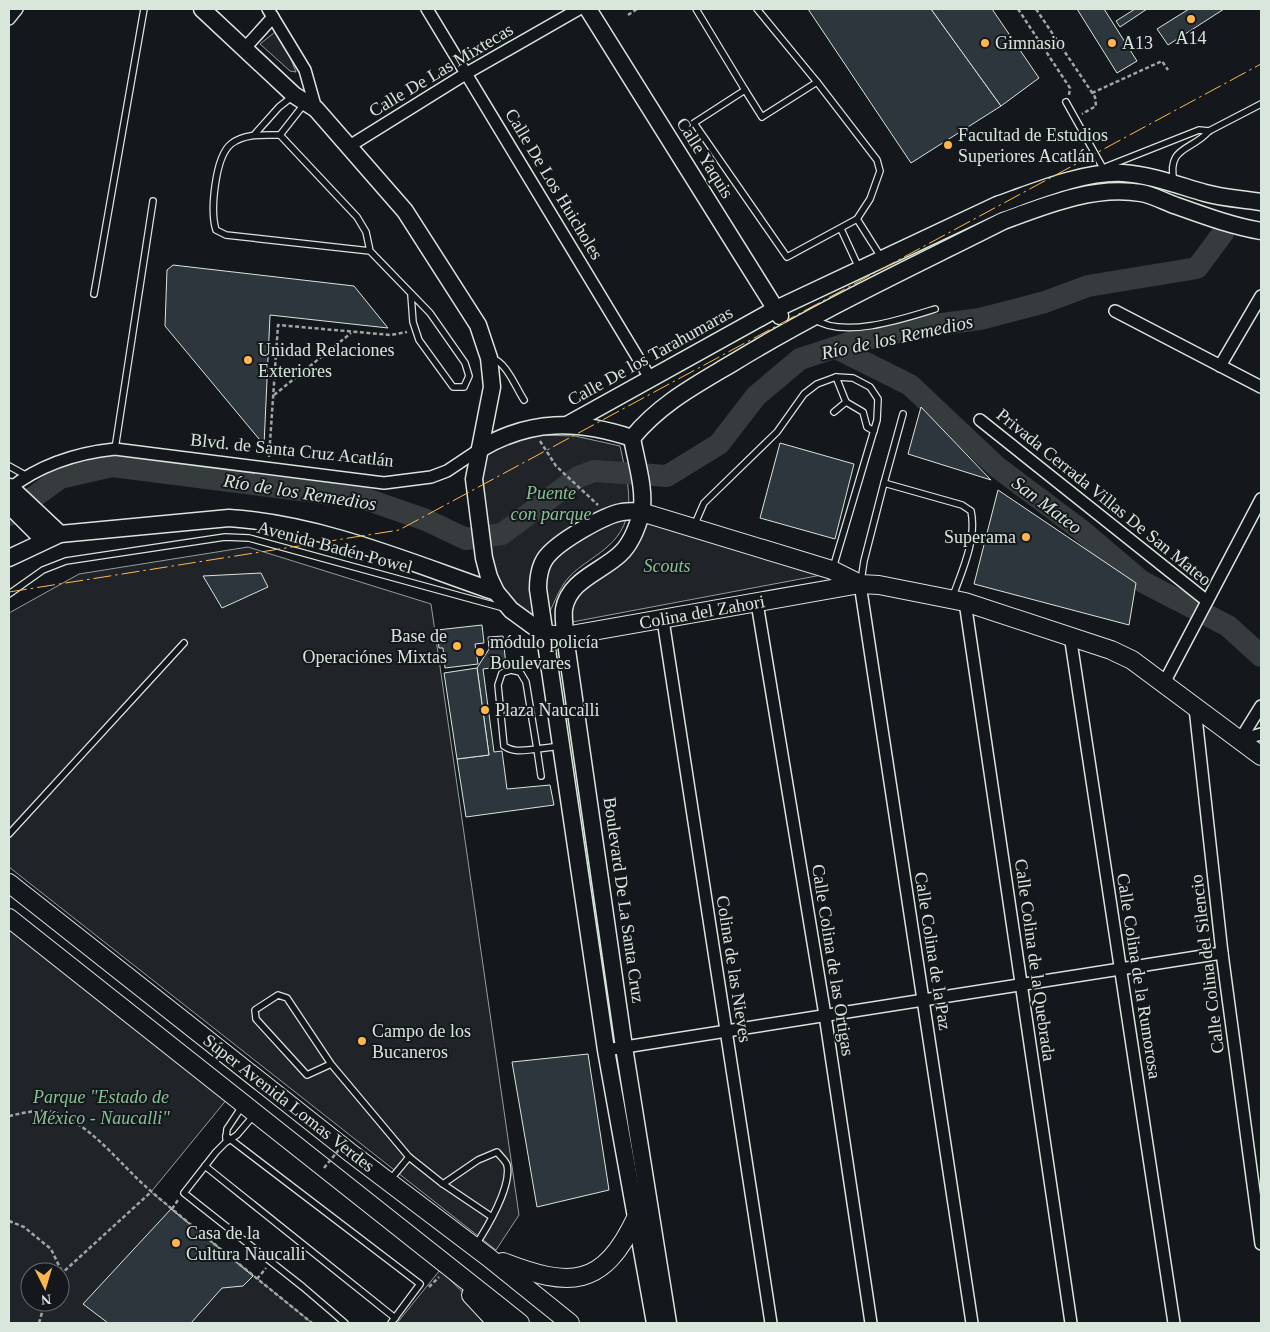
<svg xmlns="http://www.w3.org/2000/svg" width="1270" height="1332" viewBox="0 0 1270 1332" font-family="Georgia,serif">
<rect width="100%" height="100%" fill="#14181c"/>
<g fill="#202428" stroke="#939e99" fill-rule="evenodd">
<polygon points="275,32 284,41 296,72 290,71 260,44"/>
<path d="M542,435L575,436L620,446C628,484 640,520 606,548C592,560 575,568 565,582C555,596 552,612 541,626L524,614L492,572L482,503V464L489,451L515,437Z"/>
<polygon points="648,521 827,574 572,622 573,602 584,587 636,546"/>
<polygon points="248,547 431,604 519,1215 496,1250 9,867 9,613 79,574"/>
<path d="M9,919L232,1093L151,1192L312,1323H9ZM30,1272H60V1302H30Z"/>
<polygon points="440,1270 494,1323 397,1323"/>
</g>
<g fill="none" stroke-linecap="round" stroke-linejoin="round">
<g stroke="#363b3e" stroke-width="22">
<polyline points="838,349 910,385 997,467 1081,530 1141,581 1228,626 1261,656"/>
<polyline points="9,515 60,478 112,466 363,498 426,520 466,539 502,534 578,477 594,471 667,476 719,444 756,396 800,359 852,342 927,326 980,319 1045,302 1088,286 1197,268 1223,233"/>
</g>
</g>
<g fill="#2c363c" stroke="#d8e6dc">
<polygon points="808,9 931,9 1001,106 911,163"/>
<polygon points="931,9 992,9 1039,78 1001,106"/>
<polygon points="1077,9 1104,9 1137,61 1117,73"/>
<polygon points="1135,9 1147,9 1120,27 1116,21"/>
<polygon points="1189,9 1224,9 1168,45 1157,29"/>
<polygon points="173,265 354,286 388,328 270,315 264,445 165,326 167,270"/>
<polygon points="921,407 991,480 908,454"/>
<polygon points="780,443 854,464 835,539 760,518"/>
<polygon points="998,490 1136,583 1129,625 974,584"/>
<polygon points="261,573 268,587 222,608 203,576"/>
<polygon points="482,625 484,643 475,644 478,664 445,668 443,648 439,648 437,630"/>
<polygon points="503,636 506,666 483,669 494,752 502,751 507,789 550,785 554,805 466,817 457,759 489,755 477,668 489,649 488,637"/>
<polygon points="477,668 489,755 457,759 444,673"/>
<polygon points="588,1054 609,1190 537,1207 512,1062"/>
<polygon points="171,1209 253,1276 243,1286 222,1288 191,1323 108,1323 83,1304"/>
</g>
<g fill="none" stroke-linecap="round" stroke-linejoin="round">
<g stroke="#d8e6dc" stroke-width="8">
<g id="lane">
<polyline points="696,9 745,90"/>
<polyline points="757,9 817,82"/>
<polygon points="817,82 877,160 880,171 870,199 857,219 787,257 694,123 745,90 762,117"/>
<polyline points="1066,102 1103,168"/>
<polyline points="254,135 279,107 293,96"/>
<polyline points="280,135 305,103"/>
<polyline points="1103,168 1199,130 1209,131"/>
<path d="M1174,182C1166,146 1192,151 1209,131L1261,104"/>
<polyline points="857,219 881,257"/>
<polyline points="841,229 859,268"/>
<path d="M370,251L226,235L216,230C210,211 215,157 231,144C245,133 265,135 280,135L357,217L366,232L370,251L430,313L465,363L469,376L464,387H453L419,340L413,322L411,295"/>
<polyline points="94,294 144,9"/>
<path d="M814,319C843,339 903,319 935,309"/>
<path d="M491,358C506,361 516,388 524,400"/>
<polyline points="836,377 846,402 863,412 867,427 874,431"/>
<polyline points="834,412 846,402"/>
<polyline points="115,449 153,201"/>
<polyline points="9,466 27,476"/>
<polyline points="884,483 903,414"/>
<polyline points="694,526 704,503 777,432 804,394 817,384 836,377 853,378 870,387 878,399 877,420 833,568"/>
<path d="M861,581L864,561L884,483L962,505L971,511C977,539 962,571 953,596"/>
<polyline points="9,594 43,570 66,561 225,537 249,538 504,608"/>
<path d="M541,776L537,749C525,750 514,753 504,746L498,685L502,673L511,670L520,672L526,682L537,749L561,746"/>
<polyline points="9,834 184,643"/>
<path d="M331,1064L307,1075L256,1019L255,1010L278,995L287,998L331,1064L409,1157L443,1184L478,1160L497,1152C500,1156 506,1161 507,1165C512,1186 487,1228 475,1246"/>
<polyline points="254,1115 237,1135 225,1143 216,1152 184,1193 303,1287 345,1323"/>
<polyline points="226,1136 420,1284 391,1323"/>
<polyline points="226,1139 227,1129 243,1105"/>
<polyline points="205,1166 395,1318"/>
<polyline points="390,1180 409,1157"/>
<polyline points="443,1184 492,1217"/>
</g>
</g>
<g stroke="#d8e6dc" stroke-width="14">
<g id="street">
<polyline points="268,9 305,70 316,109"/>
<polyline points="427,9 650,378"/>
<polyline points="9,19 17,9"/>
<polyline points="245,48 273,17"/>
<polyline points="348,147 467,73 579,9"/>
<polyline points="1115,311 1261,387"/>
<polyline points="1220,366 1261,296"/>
<polyline points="980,420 1207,601"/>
<path d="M9,489C41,464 76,453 115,449L384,483L431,477L447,471L480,449"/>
<polyline points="860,584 972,1323"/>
<polyline points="965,602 1071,1323"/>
<polyline points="757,603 825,1015 871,1323"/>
<polyline points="663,620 771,1323"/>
<polyline points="1070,635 1174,1323"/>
<polyline points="1163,685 1261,499"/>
<polyline points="1195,708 1222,953 1261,1244"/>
<polyline points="1240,740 1261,706"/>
<polyline points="1240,740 1261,734"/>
<polyline points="606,1050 1222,953"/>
</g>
</g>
<g stroke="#d8e6dc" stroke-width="19">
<g id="secondary">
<polyline points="202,9 294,95 316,109 405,211 478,325 489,358 492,387 474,479 484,558 489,577 496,592 511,610 544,634"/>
<polyline points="588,9 780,316"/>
<path d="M567,425L776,309L997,205C1034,192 1084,171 1123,173C1152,175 1177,185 1205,193C1223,198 1242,199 1261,202"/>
<path d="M632,438C636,461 646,491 641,514C637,528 631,544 620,554C601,572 569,580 564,609C563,618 565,628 565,636L624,1047L668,1323"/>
<path d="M632,438C660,404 694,386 731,364C819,310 912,267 1003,221C1046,205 1095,185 1141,193C1153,195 1165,202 1177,206C1205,216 1232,226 1261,231"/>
<path d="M480,449C531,419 577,420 632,438"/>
<polyline points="10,487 60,534"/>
<polyline points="9,505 44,540"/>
<path d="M641,512C635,511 629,511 622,512C604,515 562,540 549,554C540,563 538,577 538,589L606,1050L655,1323"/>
<path d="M9,558L60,534L229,518C321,524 409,562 496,592"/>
</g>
</g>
<g stroke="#d8e6dc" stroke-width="20">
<g id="primary">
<polyline points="641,512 832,570 860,584 879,585 965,602 1111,650 1132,660 1261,756"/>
<polyline points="544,634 565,636 860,584"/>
<polyline points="9,883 352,1154 488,1257 570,1323"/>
<polyline points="9,918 520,1323"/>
<path d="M503,1262C570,1288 603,1288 636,1218"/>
<polyline points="471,1295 497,1323"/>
</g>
</g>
<g stroke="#9da8a2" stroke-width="2.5" stroke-dasharray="4 2.5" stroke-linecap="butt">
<polyline points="1018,9 1070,88 1069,95"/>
<polyline points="1036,9 1095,97 1096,106 1082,114"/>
<polyline points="628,15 637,9"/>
<polyline points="1092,93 1162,61 1168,70"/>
<polyline points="274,395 351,333"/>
<polyline points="540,441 556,466 598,505"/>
<polyline points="269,457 278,325 391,335 407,332"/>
<path d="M9,1116C28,1112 46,1107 64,1116C100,1134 123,1168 153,1193C205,1237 259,1280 312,1323"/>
<polyline points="172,1209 178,1200"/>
<polyline points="9,1221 24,1227 51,1249 62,1272"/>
<polyline points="60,1275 151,1192"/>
<polyline points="257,1279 266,1268"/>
<polyline points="429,1287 439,1277"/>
<polyline points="39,1323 45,1302"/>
</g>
<use href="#lane" stroke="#14181c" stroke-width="5.5"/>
<use href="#street" stroke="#14181c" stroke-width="11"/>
<use href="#secondary" stroke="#14181c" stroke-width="16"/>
<use href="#primary" stroke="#14181c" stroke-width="18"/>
<polyline stroke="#9da8a2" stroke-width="2.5" stroke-dasharray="4 2.5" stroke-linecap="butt" points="324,1168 346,1141"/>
<polyline stroke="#ffb74d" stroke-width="1" stroke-dasharray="18 4 2.5 4" stroke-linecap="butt" points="9,592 399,530 1261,64"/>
</g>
<g fill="#ffb74d" stroke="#14181c" stroke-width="2">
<circle cx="1191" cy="19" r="5"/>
<circle cx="985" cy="43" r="5"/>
<circle cx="1112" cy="43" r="5"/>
<circle cx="948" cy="145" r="5"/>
<circle cx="248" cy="360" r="5"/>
<circle cx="1026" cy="537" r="5"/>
<circle cx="457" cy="646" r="5"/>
<circle cx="480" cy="652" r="5"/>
<circle cx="485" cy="710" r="5"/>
<circle cx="362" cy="1041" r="5"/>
<circle cx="176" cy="1243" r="5"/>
</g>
<g text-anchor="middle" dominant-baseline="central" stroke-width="4" stroke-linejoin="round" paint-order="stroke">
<g font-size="18" fill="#d8e6dc" stroke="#14181c" text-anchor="start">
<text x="1191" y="38" text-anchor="middle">A14</text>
<text x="995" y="43">Gimnasio</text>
<text x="1122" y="43">A13</text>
<text x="958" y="135">Facultad de Estudios<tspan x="958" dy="21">Superiores Acatlán</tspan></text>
<text x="258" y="350">Unidad Relaciones<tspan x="258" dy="21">Exteriores</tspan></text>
<text x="1016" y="537" text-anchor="end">Superama</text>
<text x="447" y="636" text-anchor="end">Base de<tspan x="447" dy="21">Operaciónes Mixtas</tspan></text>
<text x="490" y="642">módulo policía<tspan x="490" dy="21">Boulevares</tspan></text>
<text x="495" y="710">Plaza Naucalli</text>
<text x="372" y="1031">Campo de los<tspan x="372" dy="21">Bucaneros</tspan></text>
<text x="186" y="1233">Casa de la<tspan x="186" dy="21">Cultura Naucalli</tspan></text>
</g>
<g font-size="18" fill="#d8e6dc" stroke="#14181c">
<text transform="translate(441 70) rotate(-31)">Calle De Las Mixtecas</text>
<text transform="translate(705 158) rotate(58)">Calle Yaquis</text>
<text transform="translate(554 184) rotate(59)">Calle De Los Huicholes</text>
<text transform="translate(650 356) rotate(-29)">Calle De los Tarahumaras</text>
<text transform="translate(292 450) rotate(6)">Blvd. de Santa Cruz Acatlán</text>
<text transform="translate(1104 497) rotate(39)">Privada Cerrada Villas De San Mateo</text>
<text transform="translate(335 547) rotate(15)">Avenida Badén Powel</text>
<text transform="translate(702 612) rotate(-10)">Colina del Zahori</text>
<text transform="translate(624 900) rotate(82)">Boulevard De La Santa Cruz</text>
<text transform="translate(933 951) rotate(81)">Calle Colina de la Paz</text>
<text transform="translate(833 960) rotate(81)">Calle Colina de las Ortigas</text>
<text transform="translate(1035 960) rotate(82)">Calle Colina de la Quebrada</text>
<text transform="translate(1207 964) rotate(-97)">Calle Colina del Silencio</text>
<text transform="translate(734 969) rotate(81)">Colina de las Nieves</text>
<text transform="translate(1139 976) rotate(81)">Calle Colina de la Rumorosa</text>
<text transform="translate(289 1103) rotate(38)">Súper Avenida Lomas Verdes</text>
</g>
<g font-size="18" font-style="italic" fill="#8ac095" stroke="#14181c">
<text x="551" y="493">Puente<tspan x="551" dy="21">con parque</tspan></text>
<text x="667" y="566">Scouts</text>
<text x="101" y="1097">Parque "Estado de<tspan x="101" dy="21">México - Naucalli"</tspan></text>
</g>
<g font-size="19" font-style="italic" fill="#d8e6dc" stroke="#14181c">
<text transform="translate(897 337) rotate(-12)">Río de los Remedios</text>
<text transform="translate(300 492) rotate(9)">Río de los Remedios</text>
<text transform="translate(1047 505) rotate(37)">San Mateo</text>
</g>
</g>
<rect width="1270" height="1332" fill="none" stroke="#d8e6dc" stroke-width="20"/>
<g transform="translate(45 1287) rotate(175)"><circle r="24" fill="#14181c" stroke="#626a69"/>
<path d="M0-4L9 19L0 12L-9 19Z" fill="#ffb74d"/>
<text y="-8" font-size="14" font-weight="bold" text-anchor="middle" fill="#d8e6dc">N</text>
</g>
</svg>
